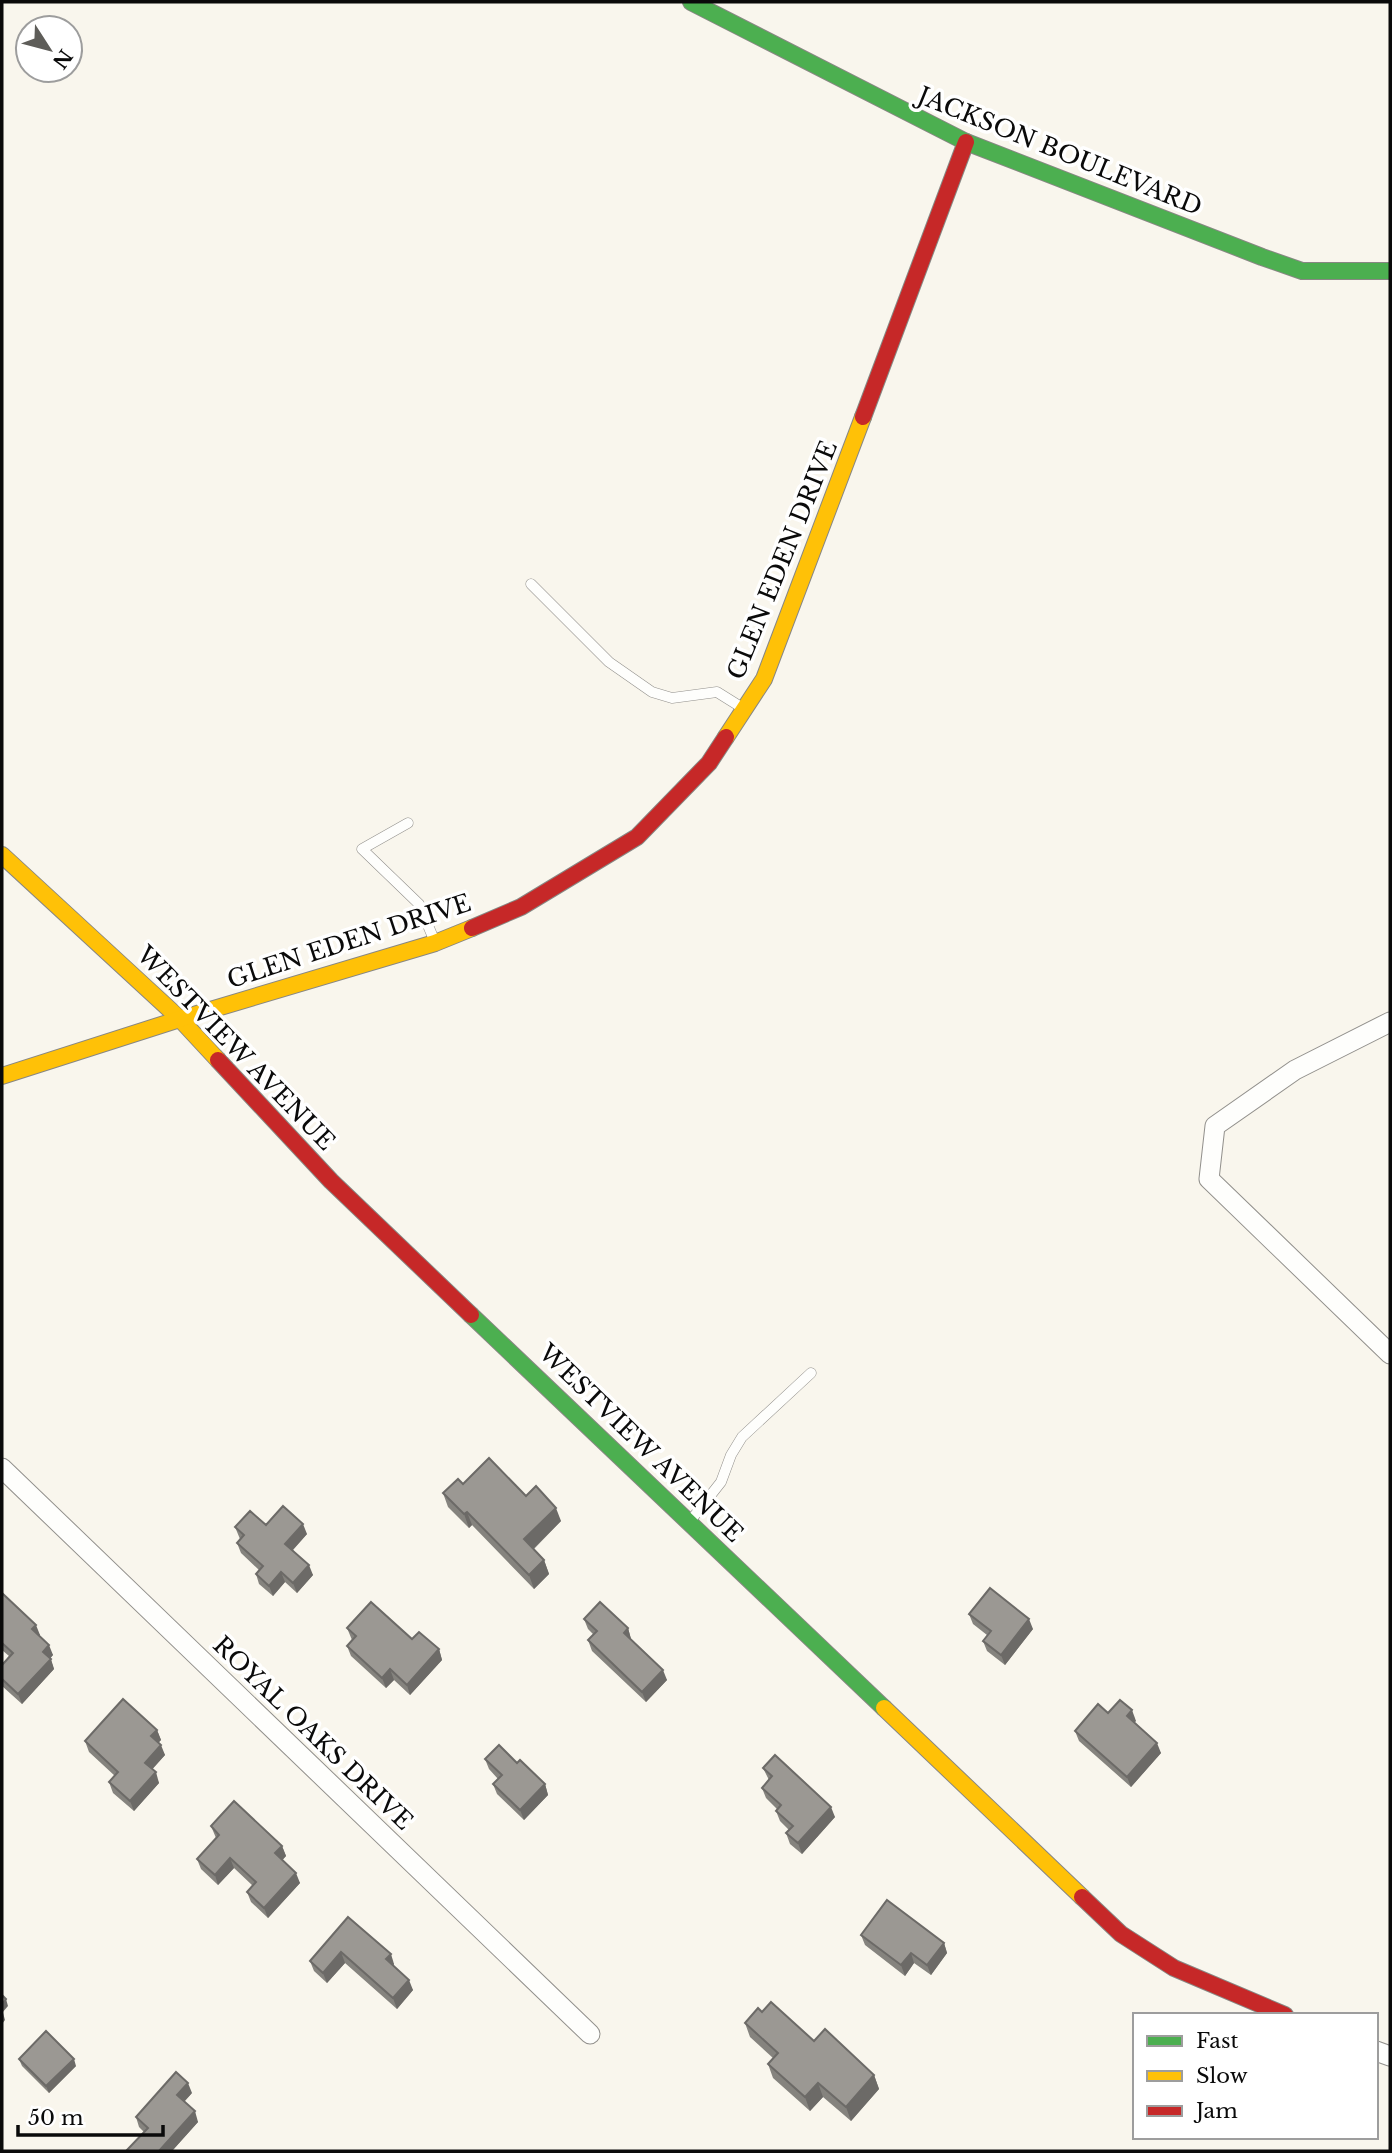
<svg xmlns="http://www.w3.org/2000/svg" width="1392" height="2153" viewBox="0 0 1392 2153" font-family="'Libre Baskerville',serif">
<rect width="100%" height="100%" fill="#f9f6ed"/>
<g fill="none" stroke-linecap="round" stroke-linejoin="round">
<g stroke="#92908c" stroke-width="11">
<g id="lane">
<polyline points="531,584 609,662 652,692 672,698 717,692 741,707"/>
<polyline points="408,823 362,849 419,904 435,942"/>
<polyline points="691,1520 721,1482 731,1455 742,1437 811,1373"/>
</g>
</g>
<g stroke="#92908c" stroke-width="21">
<g id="street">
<polyline points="1390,1022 1295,1070 1215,1126 1209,1179 1390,1354"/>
<polyline points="2,1468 590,2034"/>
<polyline points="1376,2051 1390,2056"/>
</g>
</g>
<g stroke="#888783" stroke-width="18">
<g id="fast">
<polyline points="691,2 966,142 1262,257 1302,271 1390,271"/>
<polyline points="471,1315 884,1708"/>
</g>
</g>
<g stroke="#888783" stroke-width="18">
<g id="slow">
<polyline points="726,737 764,679 863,417"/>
<polyline points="2,855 180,1019 218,1060"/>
<polyline points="2,1076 180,1019 435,943 472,928"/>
<polyline points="884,1708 1082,1897"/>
</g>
</g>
<g stroke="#888783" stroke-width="18">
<g id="jam">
<polyline points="863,417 966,142"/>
<polyline points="472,928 521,907 637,837 709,763 726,737"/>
<polyline points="218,1060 331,1181 471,1315"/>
<polyline points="1082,1897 1121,1934 1174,1968 1285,2015"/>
</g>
</g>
<use href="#lane" stroke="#fefefc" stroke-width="10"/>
<use href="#street" stroke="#fefefc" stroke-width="19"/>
<use href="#fast" stroke="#4caf50" stroke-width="16"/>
<use href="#slow" stroke="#ffc107" stroke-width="16"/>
<use href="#jam" stroke="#c62828" stroke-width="16"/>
</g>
<g fill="#85837e">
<polygon points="463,1484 526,1496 561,1521 534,1549 544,1560 549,1574 534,1589 472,1525 469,1528 448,1507 443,1493"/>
<polygon points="266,1525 307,1534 293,1550 313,1575 297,1593 285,1582 273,1596 259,1584 256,1574 259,1570 241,1553 237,1543 240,1539 235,1527"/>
<polygon points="2,1593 40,1635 39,1636 53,1655 50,1658 54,1669 22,1704 2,1686 2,1665 9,1656 2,1650"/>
<polygon points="969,1614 1033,1629 1005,1665 987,1651 983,1641 987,1635 973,1624"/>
<polygon points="584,1619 628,1628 631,1639 631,1640 667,1680 646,1702 592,1651 588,1640 594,1635 588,1629"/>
<polygon points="347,1628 412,1639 439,1649 442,1660 410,1695 394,1680 386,1688 351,1656 347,1646 352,1640"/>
<polygon points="1108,1713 1136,1721 1134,1722 1161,1753 1131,1787 1079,1741 1075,1731"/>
<polygon points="157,1730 161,1740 158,1743 165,1755 152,1769 159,1783 134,1811 113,1793 109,1782 115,1776 89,1752 85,1741"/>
<polygon points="485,1759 517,1763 545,1784 548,1795 524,1820 497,1794 493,1784 498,1779 489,1769"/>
<polygon points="763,1768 835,1817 802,1854 790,1844 786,1833 789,1830 780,1821 776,1811 777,1809 766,1798 762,1788 769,1780"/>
<polygon points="211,1826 282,1846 286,1856 282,1860 300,1883 268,1918 251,1902 247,1892 253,1886 234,1868 218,1885 201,1869 197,1859 216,1838"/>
<polygon points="348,1917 394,1964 393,1966 413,1990 397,2009 345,1963 327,1983 314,1971 310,1961"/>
<polygon points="861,1935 944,1943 947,1953 931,1975 914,1963 905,1976 865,1945"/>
<polygon points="762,2012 874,2075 879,2089 851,2121 823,2097 810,2111 773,2078 768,2064 773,2058 750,2037 745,2023"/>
<polygon points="19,2059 76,2066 49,2093 22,2066"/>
<polygon points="192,2093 184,2102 198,2122 172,2151 126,2151 144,2132 139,2127 136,2117"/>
</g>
<g fill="#6c6a67">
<polygon points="556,1508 561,1521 529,1553 524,1539"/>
<polygon points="467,1512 472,1525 469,1528 464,1514"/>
<polygon points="303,1524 307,1534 289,1554 285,1544"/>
<polygon points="544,1560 549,1574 534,1589 529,1575"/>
<polygon points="309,1565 313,1575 297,1593 293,1583"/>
<polygon points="281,1572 285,1582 273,1596 269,1586"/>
<polygon points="1029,1619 1033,1629 1005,1665 1001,1655"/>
<polygon points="36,1625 40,1635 36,1640 32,1629"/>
<polygon points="628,1628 631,1639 627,1643 624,1633"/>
<polygon points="49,1645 53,1655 47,1662 43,1652"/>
<polygon points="439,1649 442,1660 410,1695 407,1685"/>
<polygon points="51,1659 54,1669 22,1704 18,1694"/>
<polygon points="390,1669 394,1680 386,1688 382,1678"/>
<polygon points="663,1670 667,1680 646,1702 642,1692"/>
<polygon points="1132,1710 1136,1721 1131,1726 1127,1716"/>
<polygon points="157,1730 161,1740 155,1746 151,1736"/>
<polygon points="1157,1743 1161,1753 1131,1787 1127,1777"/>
<polygon points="161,1745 165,1755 149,1773 145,1763"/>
<polygon points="156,1772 159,1783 134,1811 130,1801"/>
<polygon points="545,1784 548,1795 524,1820 520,1810"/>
<polygon points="831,1807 835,1817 802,1854 798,1843"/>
<polygon points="282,1846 286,1856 279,1864 275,1853"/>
<polygon points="230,1858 234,1868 218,1885 215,1875"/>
<polygon points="296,1873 300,1883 268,1918 264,1908"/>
<polygon points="944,1943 947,1953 931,1975 927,1965"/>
<polygon points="341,1952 345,1963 327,1983 323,1973"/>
<polygon points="911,1953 914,1963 905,1976 901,1965"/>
<polygon points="391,1954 394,1964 390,1970 386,1959"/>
<polygon points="409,1980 413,1990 397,2009 393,1998"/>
<polygon points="6,1999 8,2006 2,2013 2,2004"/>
<polygon points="3,2013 5,2020 2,2024 2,2014"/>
<polygon points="74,2059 76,2066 49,2093 46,2086"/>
<polygon points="874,2075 879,2089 851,2121 846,2107"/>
<polygon points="188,2083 192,2093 180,2106 177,2095"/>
<polygon points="818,2083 823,2097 810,2111 805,2097"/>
<polygon points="195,2111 198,2122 172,2151 159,2151"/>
</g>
<g fill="#9b9893" stroke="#6c6a67" stroke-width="2">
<polygon points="489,1458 526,1496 536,1486 556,1508 524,1539 544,1560 529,1575 467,1512 464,1514 443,1493 458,1479 463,1484"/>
<polygon points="283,1506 303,1524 285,1544 309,1565 293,1583 281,1572 269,1586 256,1574 263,1566 237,1543 244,1535 235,1527 250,1511 266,1525"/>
<polygon points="990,1588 1029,1619 1001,1655 983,1641 991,1631 969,1614"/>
<polygon points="2,1593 36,1625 32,1629 49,1645 43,1652 51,1659 18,1694 2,1679 2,1665 13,1653 2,1643"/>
<polygon points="371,1602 412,1639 419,1632 439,1649 407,1685 390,1669 382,1678 347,1646 356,1636 347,1628"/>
<polygon points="600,1602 628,1628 624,1633 663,1670 642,1692 588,1640 597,1631 584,1619"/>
<polygon points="123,1699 157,1730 151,1736 161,1745 145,1763 156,1772 130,1801 109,1782 118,1772 85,1741"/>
<polygon points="1120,1700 1132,1710 1127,1716 1157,1743 1127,1777 1075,1731 1098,1704 1108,1713"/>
<polygon points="499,1745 517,1763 520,1760 545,1784 520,1810 493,1784 502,1775 485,1759"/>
<polygon points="775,1755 831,1807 798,1843 786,1833 793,1826 776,1811 781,1805 762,1788 772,1776 763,1768"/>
<polygon points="234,1801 282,1846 275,1853 296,1873 264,1908 247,1892 256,1882 230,1858 215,1875 197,1859 219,1835 211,1826"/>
<polygon points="887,1900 944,1943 927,1965 911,1953 901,1965 861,1935"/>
<polygon points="348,1917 391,1954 386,1959 409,1980 393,1998 341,1952 323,1973 310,1961"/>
<polygon points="2,1995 6,1999 2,2004"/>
<polygon points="771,2002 814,2041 825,2029 874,2075 846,2107 818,2083 805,2097 768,2064 778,2053 745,2023 758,2008 762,2012"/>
<polygon points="46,2031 74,2059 46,2086 19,2059"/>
<polygon points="176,2072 188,2083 177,2095 195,2111 159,2151 126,2151 148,2128 136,2117"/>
</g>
<g text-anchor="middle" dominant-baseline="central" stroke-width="7" stroke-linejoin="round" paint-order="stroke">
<g font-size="24" fill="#0a0a0a" stroke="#fff">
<text transform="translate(1060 151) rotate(22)">JACKSON BOULEVARD</text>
<text transform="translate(782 560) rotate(-68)">GLEN EDEN DRIVE</text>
<text transform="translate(349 941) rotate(-18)">GLEN EDEN DRIVE</text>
<text transform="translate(236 1048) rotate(46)">WESTVIEW AVENUE</text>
<text transform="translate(641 1443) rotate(44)">WESTVIEW AVENUE</text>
<text transform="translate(313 1733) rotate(44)">ROYAL OAKS DRIVE</text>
</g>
</g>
<rect width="1392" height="2153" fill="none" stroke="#0a0a0a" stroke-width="7"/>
<rect x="1133" y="2013" width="245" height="126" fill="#ffffff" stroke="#9d9d9d" stroke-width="2"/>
<rect x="1147" y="2036" width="35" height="10" fill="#4caf50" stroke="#9d9d9d" stroke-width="2"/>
<text x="1196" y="2048" font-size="21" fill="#0a0a0a">Fast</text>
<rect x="1147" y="2071" width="35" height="10" fill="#ffc107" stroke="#9d9d9d" stroke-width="2"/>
<text x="1196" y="2083" font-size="21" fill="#0a0a0a">Slow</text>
<rect x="1147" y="2106" width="35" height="10" fill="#c62828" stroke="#9d9d9d" stroke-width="2"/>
<text x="1196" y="2118" font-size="21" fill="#0a0a0a">Jam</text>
<g transform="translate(49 49) rotate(126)"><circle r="33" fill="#ffffff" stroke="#9d9d9d" stroke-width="2"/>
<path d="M0-5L12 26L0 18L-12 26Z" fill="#5e5d59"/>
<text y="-10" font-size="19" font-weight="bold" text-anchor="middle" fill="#0a0a0a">N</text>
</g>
<path d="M18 2125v10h145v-10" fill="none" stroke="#0a0a0a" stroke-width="3.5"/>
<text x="28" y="2125" font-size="21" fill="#0a0a0a" stroke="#ffffff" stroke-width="5" paint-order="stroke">50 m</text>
</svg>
